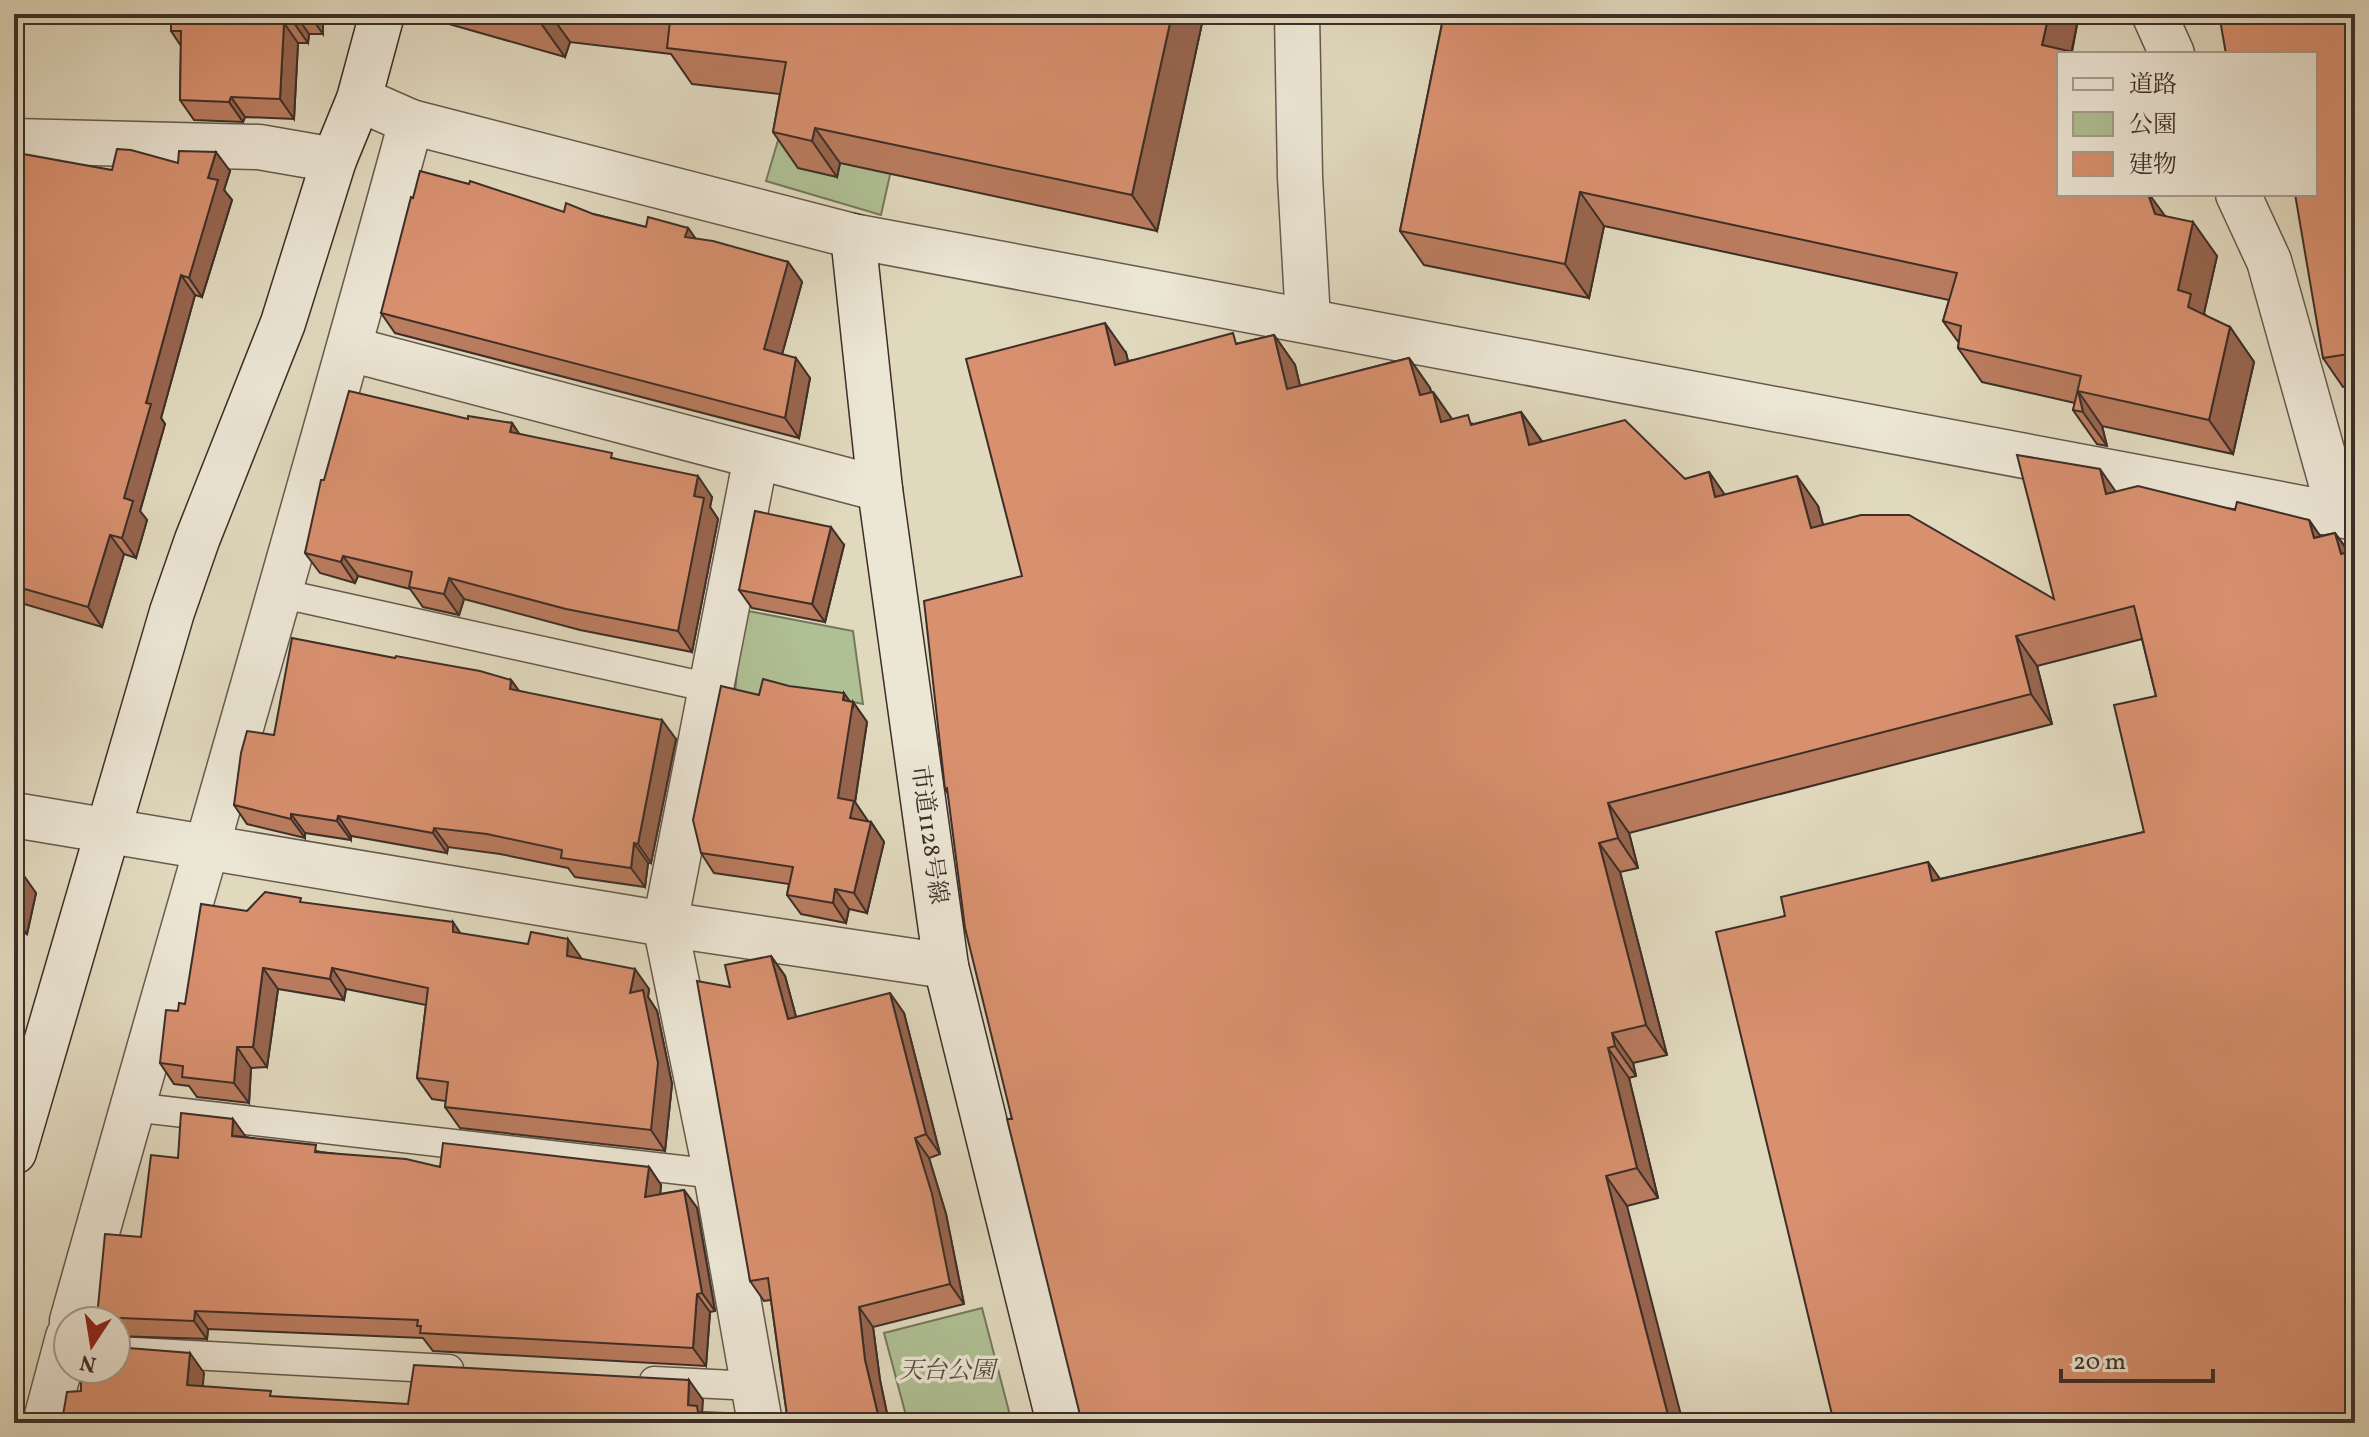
<svg xmlns="http://www.w3.org/2000/svg" width="2369" height="1437" viewBox="0 0 2369 1437" font-family="Vollkorn,'Noto Serif JP',serif">
<rect width="100%" height="100%" fill="#e1d9be"/>
<filter id="stains"><feTurbulence type="fractalNoise" baseFrequency=".0025" numOctaves="4"/><feColorMatrix values="0 0 0 0 .2 0 0 0 0 .09 0 0 0 0 .02 0 0 0 .5 -.17"/></filter>
<radialGradient id="worn" r=".72"><stop offset=".6" stop-color="#630" stop-opacity="0"/><stop offset="1" stop-color="#630" stop-opacity=".3"/></radialGradient>
<g fill="#afc094" stroke="#76775e" stroke-width="2">
<polygon points="859,14 926,14 881,215 766,181 799,69 853,70"/>
<polygon points="743,610 853,631 863,704 808,693 806,700 735,692"/>
<polygon points="982,1308 1012,1423 908,1423 884,1333"/>
</g>
<g fill="none" stroke-linecap="round" stroke-linejoin="round">
<g stroke="#67594e" stroke-width="31">
<g id="lane">
<polyline points="279,593 711,688"/>
<polyline points="132,1107 716,1174"/>
<polyline points="116,1351 449,1369"/>
<polyline points="654,1381 753,1386"/>
</g>
</g>
<g stroke="#67594e" stroke-width="47">
<g id="street">
<polyline points="1297,14 1300,177 1308,320"/>
<polyline points="2154,14 2172,54"/>
<polyline points="359,99 411,122 853,236 2355,518"/>
<polyline points="14,141 259,147 334,160"/>
<polyline points="2238,194 2269,261 2340,515"/>
<polyline points="350,349 880,489"/>
<polyline points="756,457 665,924 716,1174 760,1423"/>
<polyline points="14,815 665,924 946,966"/>
<path d="M72,1321C184,921 302,523 411,122"/>
<polyline points="45,1423 68,1337"/>
</g>
</g>
<g stroke="#3e2e28" stroke-width="47">
<g id="secondary">
<polyline points="853,236 880,489 946,966 1059,1423"/>
<polyline points="14,1152 172,612 197,540 283,323 334,160 359,99 382,14"/>
</g>
</g>
<use href="#lane" stroke="#ece6d5" stroke-width="28"/>
<use href="#street" stroke="#ece6d5" stroke-width="44"/>
<use href="#secondary" stroke="#ece6d5" stroke-width="44"/>
</g>
<g fill="#ba7c5f" stroke="#3e2e28" stroke-width="2">
<polygon points="168,14 323,14 323,34 309,34 308,43 298,43 294,119 245,117 243,122 194,120 180,100 181,46 171,31 171,21 168,17"/>
<polygon points="422,14 854,14 854,19 903,23 1204,14 1157,231 840,163 837,177 798,168 773,132 780,94 692,84 671,54 570,42 565,57 424,17"/>
<polygon points="1444,14 2079,14 2072,52 2059,194 2165,216 2217,256 2204,313 2206,316 2230,327 2254,362 2233,454 2102,426 2107,446 2097,444 2073,410 2075,403 1982,382 1958,348 1959,343 1943,321 1949,300 1604,226 1589,298 1424,265 1400,231"/>
<polygon points="2355,14 2355,385 2343,387 2323,358 2315,54"/>
<polygon points="178,163 230,171 224,190 232,200 202,297 195,295 161,418 165,424 140,511 147,520 136,558 124,554 102,627 14,601 14,182 112,170"/>
<polygon points="593,214 646,227 688,228 696,239 788,262 802,282 782,354 810,378 799,438 395,333 381,313"/>
<polygon points="1274,335 1295,365 1300,386 1409,358 1430,388 1431,392 1433,392 1452,419 1474,424 1521,412 1542,441 1685,479 1709,472 1724,495 1818,506 1823,525 2054,599 2115,492 2309,520 2320,536 2335,533 2349,552 2355,1423 1785,916 1928,862 1940,879 2144,832 2156,696 2142,639 2037,666 2052,724 1629,833 1638,868 1620,872 1667,1055 1633,1063 1636,1076 1629,1078 1658,1198 1627,1206 1012,1119 948,794 945,789 1022,576 1126,353 1128,361 1240,343"/>
<polygon points="468,419 512,423 519,434 616,459 712,497 710,507 718,519 692,652 580,630 464,599 459,615 423,607 410,589 358,576 355,583 320,573 305,553 324,480"/>
<polygon points="844,545 825,622 752,608 739,590"/>
<polygon points="395,658 511,680 519,691 676,739 651,863 648,863 645,887 575,877 568,868 500,854 448,847 447,853 351,836 351,840 305,833 305,838 247,824 234,805 274,735"/>
<polygon points="850,702 853,702 867,722 855,802 868,822 871,822 884,842 867,913 849,909 846,923 801,914 787,895 789,884 714,873 701,853"/>
<polygon points="14,871 36,893 27,934 19,931 14,951"/>
<polygon points="304,903 581,959 649,989 648,997 657,1011 672,1084 665,1151 460,1128 445,1107 446,1101 432,1099 417,1078 426,1005 346,989 344,1000 278,989 267,1067 251,1068 249,1103 197,1097 189,1086 174,1084 160,1063 178,1011 185,1004 247,911"/>
<polygon points="771,956 785,976 796,1017 904,1013 940,1154 929,1158 946,1214 964,1304 873,1327 880,1380 889,1423 760,1423 787,1415 771,1300 764,1301 750,1281 730,987"/>
<polygon points="246,1137 321,1152 440,1167 649,1167 661,1185 660,1194 684,1190 697,1208 715,1311 710,1312 706,1366 433,1351 423,1338 208,1329 207,1339 116,1336 116,1321 100,1321 97,1317 141,1237 178,1158"/>
</g>
<g fill="#97654e" stroke="#3e2e28" stroke-width="2">
<polygon points="295,14 309,34 308,43 294,23"/>
<polygon points="309,14 323,14 323,34"/>
<polygon points="542,14 550,14 570,42 565,57 540,22"/>
<polygon points="825,14 854,14 850,53 825,17"/>
<polygon points="1172,14 1204,14 1157,231 1132,195"/>
<polygon points="2049,14 2079,14 2071,54 2042,45"/>
<polygon points="284,23 298,43 294,119 280,99"/>
<polygon points="231,97 245,117 243,122 229,102"/>
<polygon points="815,128 840,163 837,177 812,141"/>
<polygon points="216,152 230,171 224,190 232,200 202,297 189,278 208,178"/>
<polygon points="1580,192 1604,226 1589,298 1565,264"/>
<polygon points="2148,194 2149,194 2171,224 2155,214"/>
<polygon points="2193,222 2217,256 2204,313 2215,328 2188,307 2178,290"/>
<polygon points="688,228 702,248 685,237"/>
<polygon points="788,262 802,282 778,369 764,349"/>
<polygon points="181,275 195,295 161,418 165,424 140,511 147,520 136,558 122,538 124,498 146,403"/>
<polygon points="1105,323 1126,353 1136,394 1115,365"/>
<polygon points="2230,327 2254,362 2233,454 2209,420"/>
<polygon points="1274,335 1295,365 1308,419 1287,389"/>
<polygon points="796,358 810,378 799,438 785,418"/>
<polygon points="1409,358 1430,388 1440,425 1420,395"/>
<polygon points="2078,391 2102,426 2107,446 2083,412"/>
<polygon points="1433,392 1454,422 1441,422"/>
<polygon points="1521,412 1542,442 1529,445"/>
<polygon points="512,423 526,444 510,432"/>
<polygon points="2100,469 2121,499 2106,494"/>
<polygon points="1709,472 1730,502 1715,497"/>
<polygon points="698,476 712,497 710,507 718,519 692,652 678,631 694,496"/>
<polygon points="1797,476 1818,506 1832,558 1811,528"/>
<polygon points="2309,520 2330,550 2314,538"/>
<polygon points="831,527 844,545 825,622 812,604"/>
<polygon points="2335,533 2355,561 2341,554"/>
<polygon points="110,535 124,554 102,627 88,607"/>
<polygon points="343,556 358,576 355,583 341,562"/>
<polygon points="449,578 464,599 459,615 444,594"/>
<polygon points="2016,636 2037,666 2052,724 2031,694"/>
<polygon points="511,680 525,699 510,689"/>
<polygon points="844,693 853,706 853,702 867,722 855,802 868,821 864,837 838,798"/>
<polygon points="662,720 676,739 651,863 638,844"/>
<polygon points="1608,803 1629,833 1638,868 1618,838"/>
<polygon points="291,814 305,833 305,838 291,819"/>
<polygon points="338,816 351,836 351,840 337,821"/>
<polygon points="871,822 884,842 867,913 854,893"/>
<polygon points="434,828 448,847 447,853 433,833"/>
<polygon points="634,843 648,863 645,887 631,868"/>
<polygon points="1599,843 1620,872 1667,1055 1646,1025"/>
<polygon points="1928,862 1949,892 1932,881"/>
<polygon points="22,873 36,893 27,934 14,916 14,910"/>
<polygon points="835,889 849,909 846,923 833,903"/>
<polygon points="453,922 467,943 453,932"/>
<polygon points="14,925 19,931 14,951"/>
<polygon points="568,939 582,959 567,956"/>
<polygon points="771,956 785,976 802,1039 788,1019"/>
<polygon points="263,968 278,989 267,1067 253,1047"/>
<polygon points="332,968 346,989 344,1000 330,979"/>
<polygon points="635,969 649,989 648,997 657,1011 672,1084 665,1151 651,1130 630,993"/>
<polygon points="890,993 904,1013 940,1154 926,1134"/>
<polygon points="1612,1033 1633,1063 1636,1076 1615,1046"/>
<polygon points="237,1047 251,1068 249,1103 234,1083"/>
<polygon points="1608,1048 1629,1078 1658,1198 1637,1168"/>
<polygon points="233,1119 246,1137 232,1136"/>
<polygon points="915,1138 929,1158 946,1214 964,1304 950,1284"/>
<polygon points="649,1167 661,1185 658,1215 645,1197"/>
<polygon points="1606,1176 1627,1206 1683,1423 1670,1423"/>
<polygon points="684,1190 697,1208 715,1311 702,1293"/>
<polygon points="697,1294 710,1312 706,1366 693,1348"/>
<polygon points="859,1307 873,1327 880,1380 889,1423 880,1423 865,1360"/>
<polygon points="195,1311 208,1329 207,1339 194,1321"/>
<polygon points="190,1353 204,1373 201,1405 187,1385"/>
<polygon points="689,1380 703,1400 702,1414 709,1423 688,1405"/>
</g>
<g fill="#d8906f" stroke="#3e2e28" stroke-width="2">
<polygon points="168,14 295,14 294,23 284,23 280,99 231,97 229,102 180,100 181,31 171,31 171,17 168,17"/>
<polygon points="514,14 542,14 540,22"/>
<polygon points="610,14 825,14 825,17 903,23 905,14 1172,14 1132,195 815,128 812,141 773,132 786,62 667,48 670,21"/>
<polygon points="1444,14 2049,14 2042,45 2082,54 2059,54 2059,194 2148,194 2155,214 2193,222 2178,290 2191,294 2188,307 2230,327 2209,420 2078,391 2083,412 2073,410 2081,376 1958,348 1961,326 1943,321 1957,273 1580,192 1565,264 1400,231"/>
<polygon points="2219,14 2355,14 2355,353 2323,358 2295,194 2315,194 2315,54 2226,54"/>
<polygon points="117,149 131,150 178,163 179,151 216,152 208,178 218,180 189,278 181,275 146,403 151,404 124,498 133,501 122,538 110,535 88,607 14,586 14,182 23,154 112,170"/>
<polygon points="420,171 469,184 470,181 564,212 566,203 593,214 646,227 648,217 688,228 685,237 713,241 788,262 764,349 796,358 785,418 381,313 411,197 413,198"/>
<polygon points="1105,323 1115,365 1233,333 1236,344 1274,335 1287,389 1409,358 1420,395 1433,392 1441,422 1468,415 1471,425 1521,412 1529,445 1625,420 1685,479 1709,472 1715,497 1797,476 1811,528 1861,515 1909,515 2054,599 2017,455 2100,469 2106,494 2138,486 2235,510 2237,502 2309,520 2314,538 2335,533 2341,554 2355,550 2355,1423 1834,1423 1716,932 1785,916 1781,897 1928,862 1932,881 2144,832 2114,705 2156,696 2134,606 2016,636 2031,694 1608,803 1618,838 1599,843 1646,1025 1612,1033 1615,1046 1608,1048 1637,1168 1606,1176 1670,1423 1082,1423 1007,1119 1012,1119 965,928 947,788 945,789 924,601 1022,576 966,359"/>
<polygon points="349,391 468,419 468,416 512,423 510,432 612,453 611,458 698,476 694,496 704,498 678,631 566,609 449,578 444,594 409,587 412,572 343,556 341,562 305,553 321,480 324,480"/>
<polygon points="755,511 831,527 812,604 739,590"/>
<polygon points="292,638 395,658 396,656 480,671 511,680 510,689 662,720 638,844 634,843 631,868 561,858 562,850 487,834 434,828 433,833 338,816 337,821 291,814 291,819 234,805 241,753 247,731 274,735"/>
<polygon points="763,679 789,686 844,693 843,700 853,702 838,798 854,801 850,818 871,822 854,893 835,889 833,903 787,895 793,867 701,853 693,820 721,686 759,695"/>
<polygon points="14,871 22,873 14,910"/>
<polygon points="265,892 301,898 300,902 453,922 453,932 528,944 531,932 568,939 567,956 635,969 630,993 643,990 658,1063 651,1130 445,1107 448,1082 417,1078 428,988 332,968 330,979 263,968 253,1047 237,1047 234,1083 182,1077 183,1066 160,1063 166,1010 178,1011 179,1003 185,1004 201,904 247,911"/>
<polygon points="771,956 788,1019 890,993 926,1134 915,1138 932,1194 950,1284 859,1307 865,1360 880,1423 760,1423 767,1415 787,1415 768,1278 750,1281 697,981 730,987 725,965"/>
<polygon points="181,1113 233,1119 232,1136 316,1145 315,1152 406,1159 440,1167 443,1143 649,1167 645,1197 684,1190 702,1293 697,1294 693,1348 420,1333 421,1326 417,1326 418,1320 195,1311 194,1321 97,1317 105,1234 141,1237 151,1155 178,1158"/>
<polygon points="116,1347 190,1353 187,1385 271,1391 270,1396 408,1404 414,1365 689,1380 688,1405 697,1406 698,1412 724,1413 727,1420 732,1423 56,1423 56,1421 62,1421 67,1392 81,1391 81,1376 91,1377 91,1369 116,1369"/>
</g>
<g text-anchor="middle" dominant-baseline="central" stroke-width="7" stroke-linejoin="round" paint-order="stroke">
<g font-size="24" fill="#3e2e28" stroke="#ece6d5">
<text transform="translate(928 835) rotate(82)">市道1128号線</text>
</g>
<g font-size="24" font-style="italic" fill="#554b3e" stroke="#ece6d5">
<text x="947" y="1372">天台公園</text>
</g>
</g>
<rect width="2369" height="1437" fill="none" stroke="#e1d9be" stroke-width="48"/>
<rect x="16" y="16" width="2337" height="1405" fill="none" stroke="#3e2e28" stroke-width="4"/>
<rect x="24" y="24" width="2321" height="1389" fill="none" stroke="#3e2e28" stroke-width="2"/>
<rect x="2057" y="52" width="260" height="144" fill="#ece6d5" stroke="#a69c90" stroke-width="2"/>
<rect x="2073" y="78" width="40" height="12" fill="#ece6d5" stroke="#a69c90" stroke-width="2"/>
<text x="2129" y="92" font-size="24" fill="#3e2e28">道路</text>
<rect x="2073" y="112" width="40" height="24" fill="#afc094" stroke="#a69c90" stroke-width="2"/>
<text x="2129" y="132" font-size="24" fill="#3e2e28">公園</text>
<rect x="2073" y="152" width="40" height="24" fill="#d8906f" stroke="#a69c90" stroke-width="2"/>
<text x="2129" y="172" font-size="24" fill="#3e2e28">建物</text>
<g transform="translate(92 1345) rotate(192)"><circle r="38" fill="#ece6d5" stroke="#a69c90" stroke-width="2"/>
<path d="M0-6L14 30L0 20L-14 30Z" fill="#8f2418"/>
<text y="-12" font-size="22" font-weight="bold" text-anchor="middle" fill="#3e2e28">N</text>
</g>
<path d="M2061 1369v12h152v-12" fill="none" stroke="#3e2e28" stroke-width="4"/>
<text x="2073" y="1369" font-size="24" fill="#3e2e28" stroke="#ece6d5" stroke-width="6" paint-order="stroke">20 m</text>
<rect width="100%" height="100%" filter="url(#stains)"/>
<rect width="100%" height="100%" fill="url(#worn)"/>
</svg>
